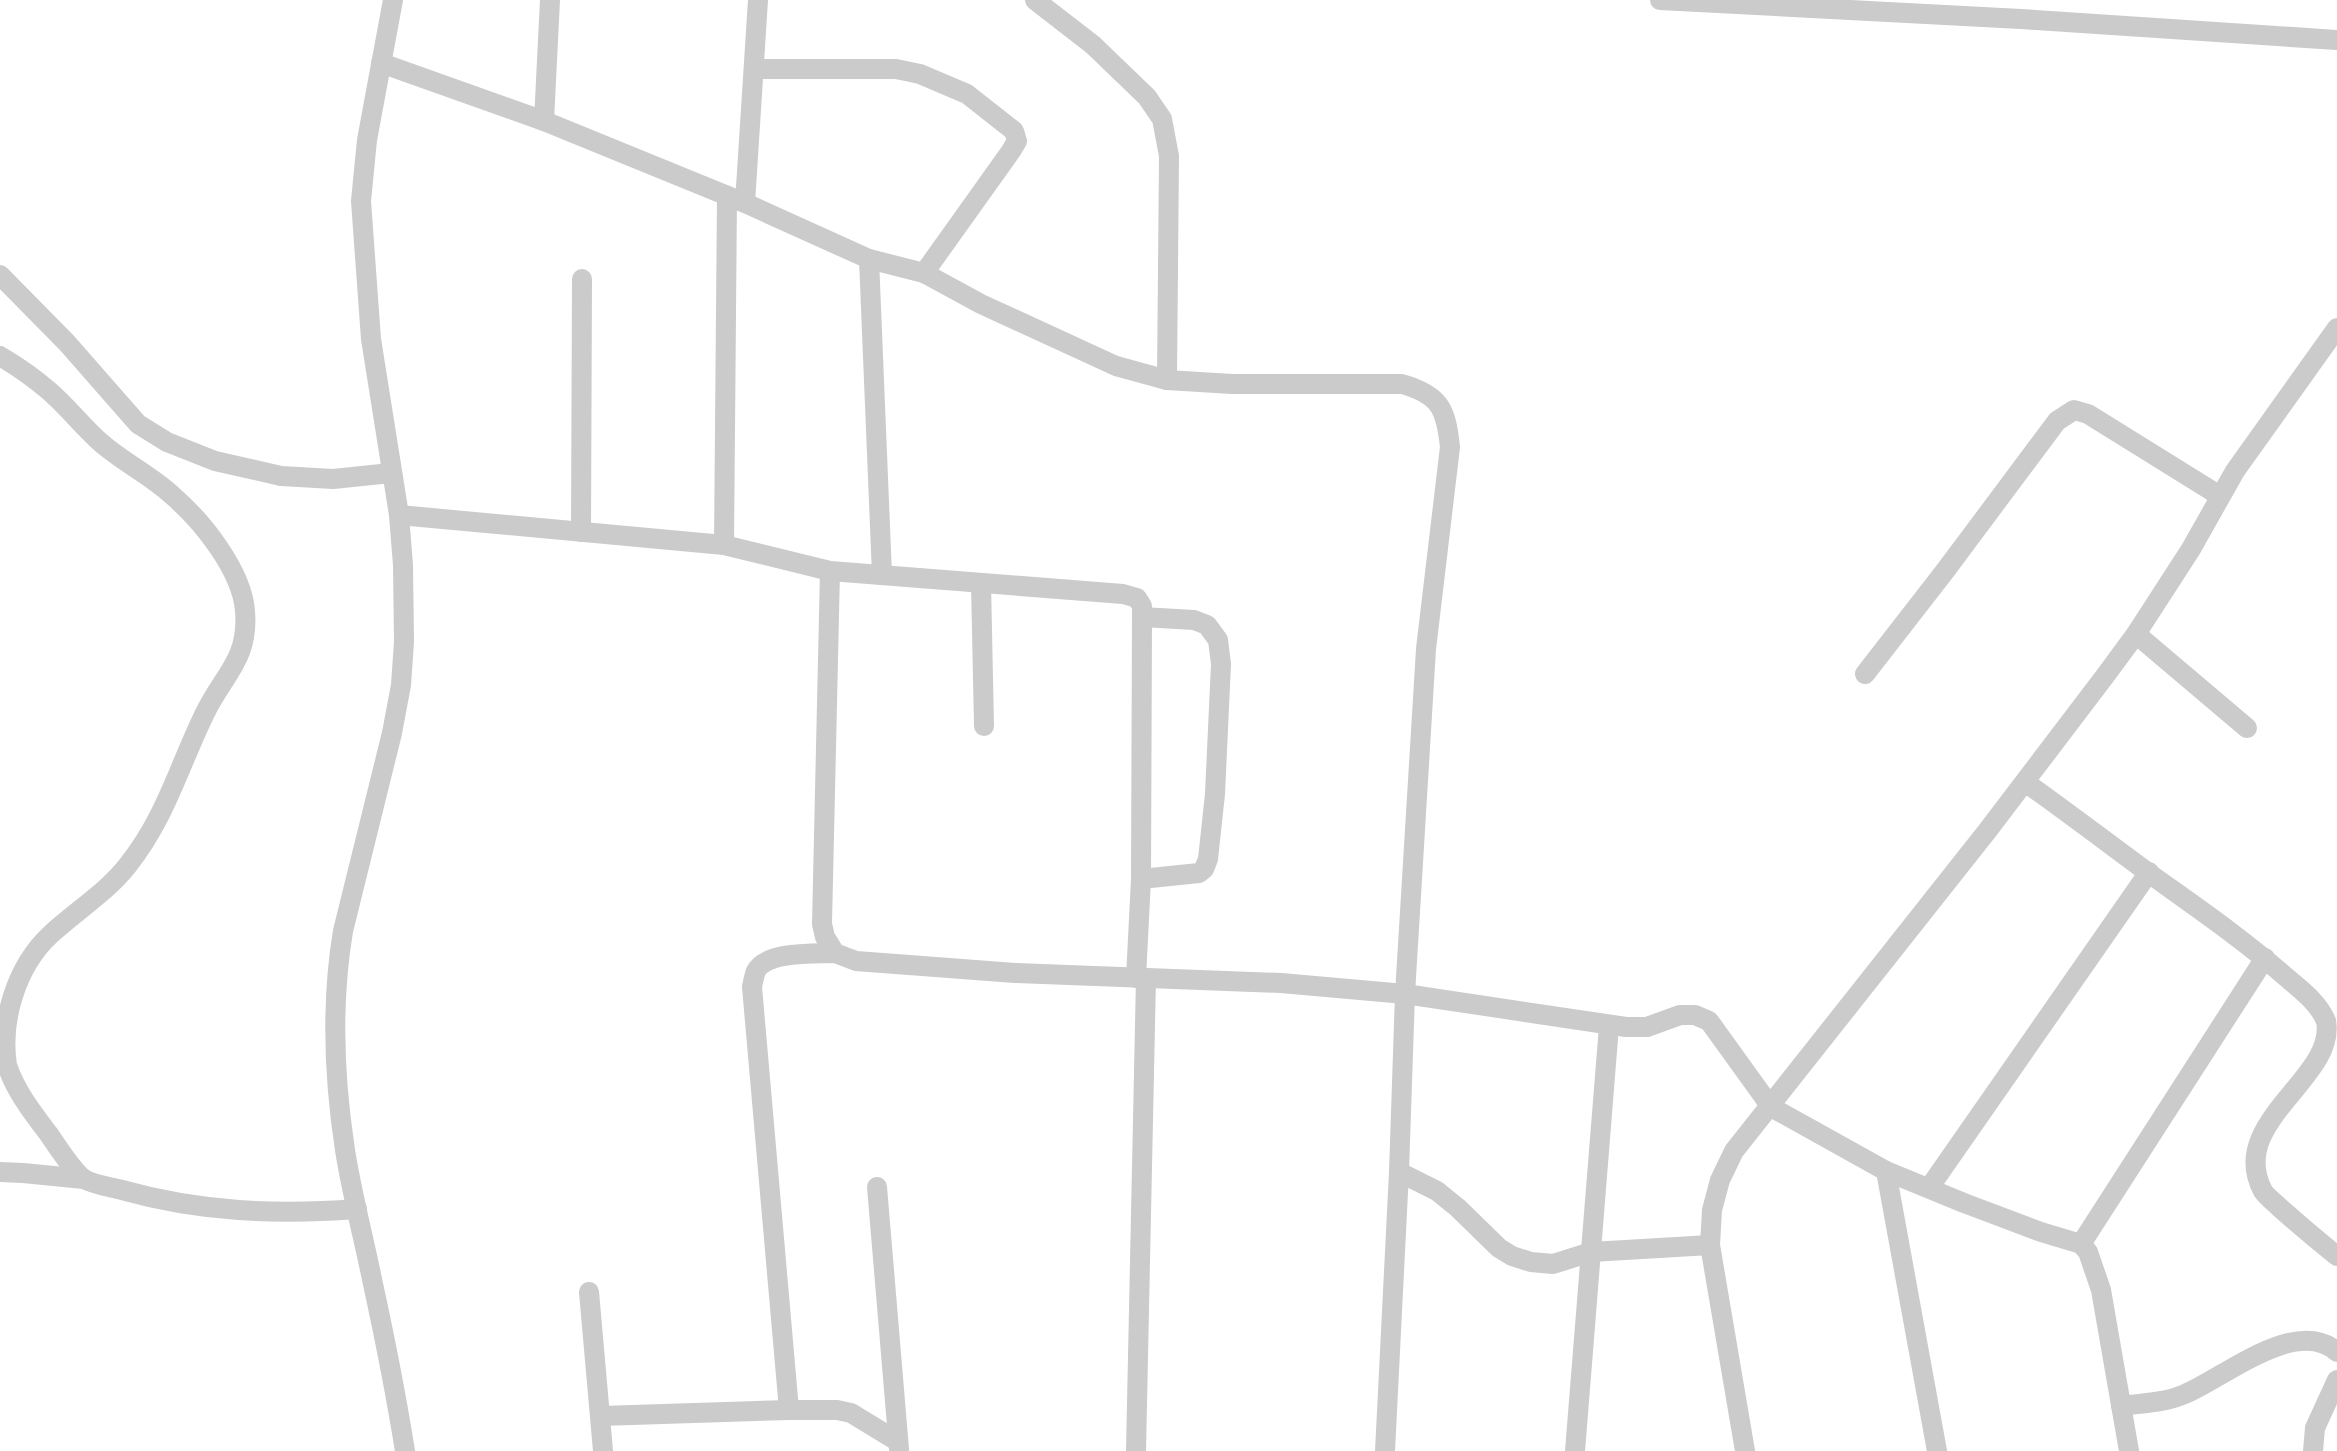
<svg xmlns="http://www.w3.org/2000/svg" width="2337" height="1451" viewBox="0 0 2337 1451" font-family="Ubuntu,sans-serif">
<rect width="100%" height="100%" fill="#fff"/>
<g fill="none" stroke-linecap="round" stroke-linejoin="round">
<g stroke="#cbcbcb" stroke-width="20">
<path d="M393,0L367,140L361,201L371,339L399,515L403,565L404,642L401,685L392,733L343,931C331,1003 334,1078 345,1150C352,1195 364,1239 373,1284C385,1339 396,1395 405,1451"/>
<polyline points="1035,0 1093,45 1147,97 1162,119 1169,156 1167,380"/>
<polyline points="1660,0 2021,19 2337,40"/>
<path d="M381,63L544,121L745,203L869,259L924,273L981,304L1116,366L1167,380L1232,384H1402C1441,395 1446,410 1450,447L1426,649L1405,994L1399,1172L1385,1451"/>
<polyline points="754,69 896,69 920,74 967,94 1014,131 1017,141 1011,151 924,273"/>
<polyline points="544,121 550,0"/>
<polyline points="745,203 758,0"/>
<polyline points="869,259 882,575"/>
<polyline points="0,275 67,343 138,424 167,442 215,461 281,476 333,479 391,473"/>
<path d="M0,356C17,366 33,377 48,390C67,406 81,425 99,441C122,462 151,475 173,496C203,522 242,571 245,611C249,659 224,674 205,713C179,766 166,817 128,865C107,892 76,911 50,935C17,966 0,1019 7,1065C15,1090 32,1112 48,1133C55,1143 74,1173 84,1179C94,1185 111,1187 122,1190C200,1212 277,1215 357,1209"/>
<polyline points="399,515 724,545 830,571 1123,594 1137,598 1142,606 1142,617 1141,879 1136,978"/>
<polyline points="581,532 582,279"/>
<polyline points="724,545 727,196"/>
<polyline points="830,571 822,924 825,937 835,953 856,961 1015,973 1281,983 1405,994 1626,1027 1647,1027 1680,1015 1695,1015 1709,1021 1771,1107 1886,1171 1964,1203 2041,1232 2081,1244 2088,1252 2101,1290 2129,1451"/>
<polyline points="981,583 984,726"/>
<polyline points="2136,634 2247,728"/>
<polyline points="1865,674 1945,571 2057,421 2074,410 2088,414 2220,496"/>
<path d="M2025,782C2067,812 2108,843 2150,874C2196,907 2243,939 2286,977C2301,990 2318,1002 2326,1021C2337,1078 2226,1122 2263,1191C2267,1197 2274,1202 2279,1207C2298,1224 2317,1240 2337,1256"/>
<polyline points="1141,879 1199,873 1204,869 1208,859 1215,794 1221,664 1218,640 1207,625 1194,620 1142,617"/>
<path d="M835,953C814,954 767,951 756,971C754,976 753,982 752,987L789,1410H837L851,1413L897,1441"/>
<polyline points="1886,1171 1937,1451"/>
<polyline points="0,1172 23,1173 84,1179"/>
<polyline points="1399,1172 1437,1191 1458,1208 1499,1248 1512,1256 1531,1262 1553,1264 1591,1252 1710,1245"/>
<polyline points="877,1187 899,1449"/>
<polyline points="1929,1188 2149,872"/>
<polyline points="2081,1244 2265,958"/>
<polyline points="589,1292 603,1451"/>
<path d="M2121,1406C2142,1403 2165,1403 2185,1394C2222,1379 2297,1315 2337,1352"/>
<polyline points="601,1416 789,1410"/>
<polyline points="1136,1451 1146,978"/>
<polyline points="1575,1451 1609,1026"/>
<polyline points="1745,1451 1710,1245 1712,1210 1720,1180 1734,1151 1988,830 2105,676 2136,634 2191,549 2235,471 2337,328"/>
<polyline points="2313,1451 2315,1428 2337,1380"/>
</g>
</g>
</svg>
